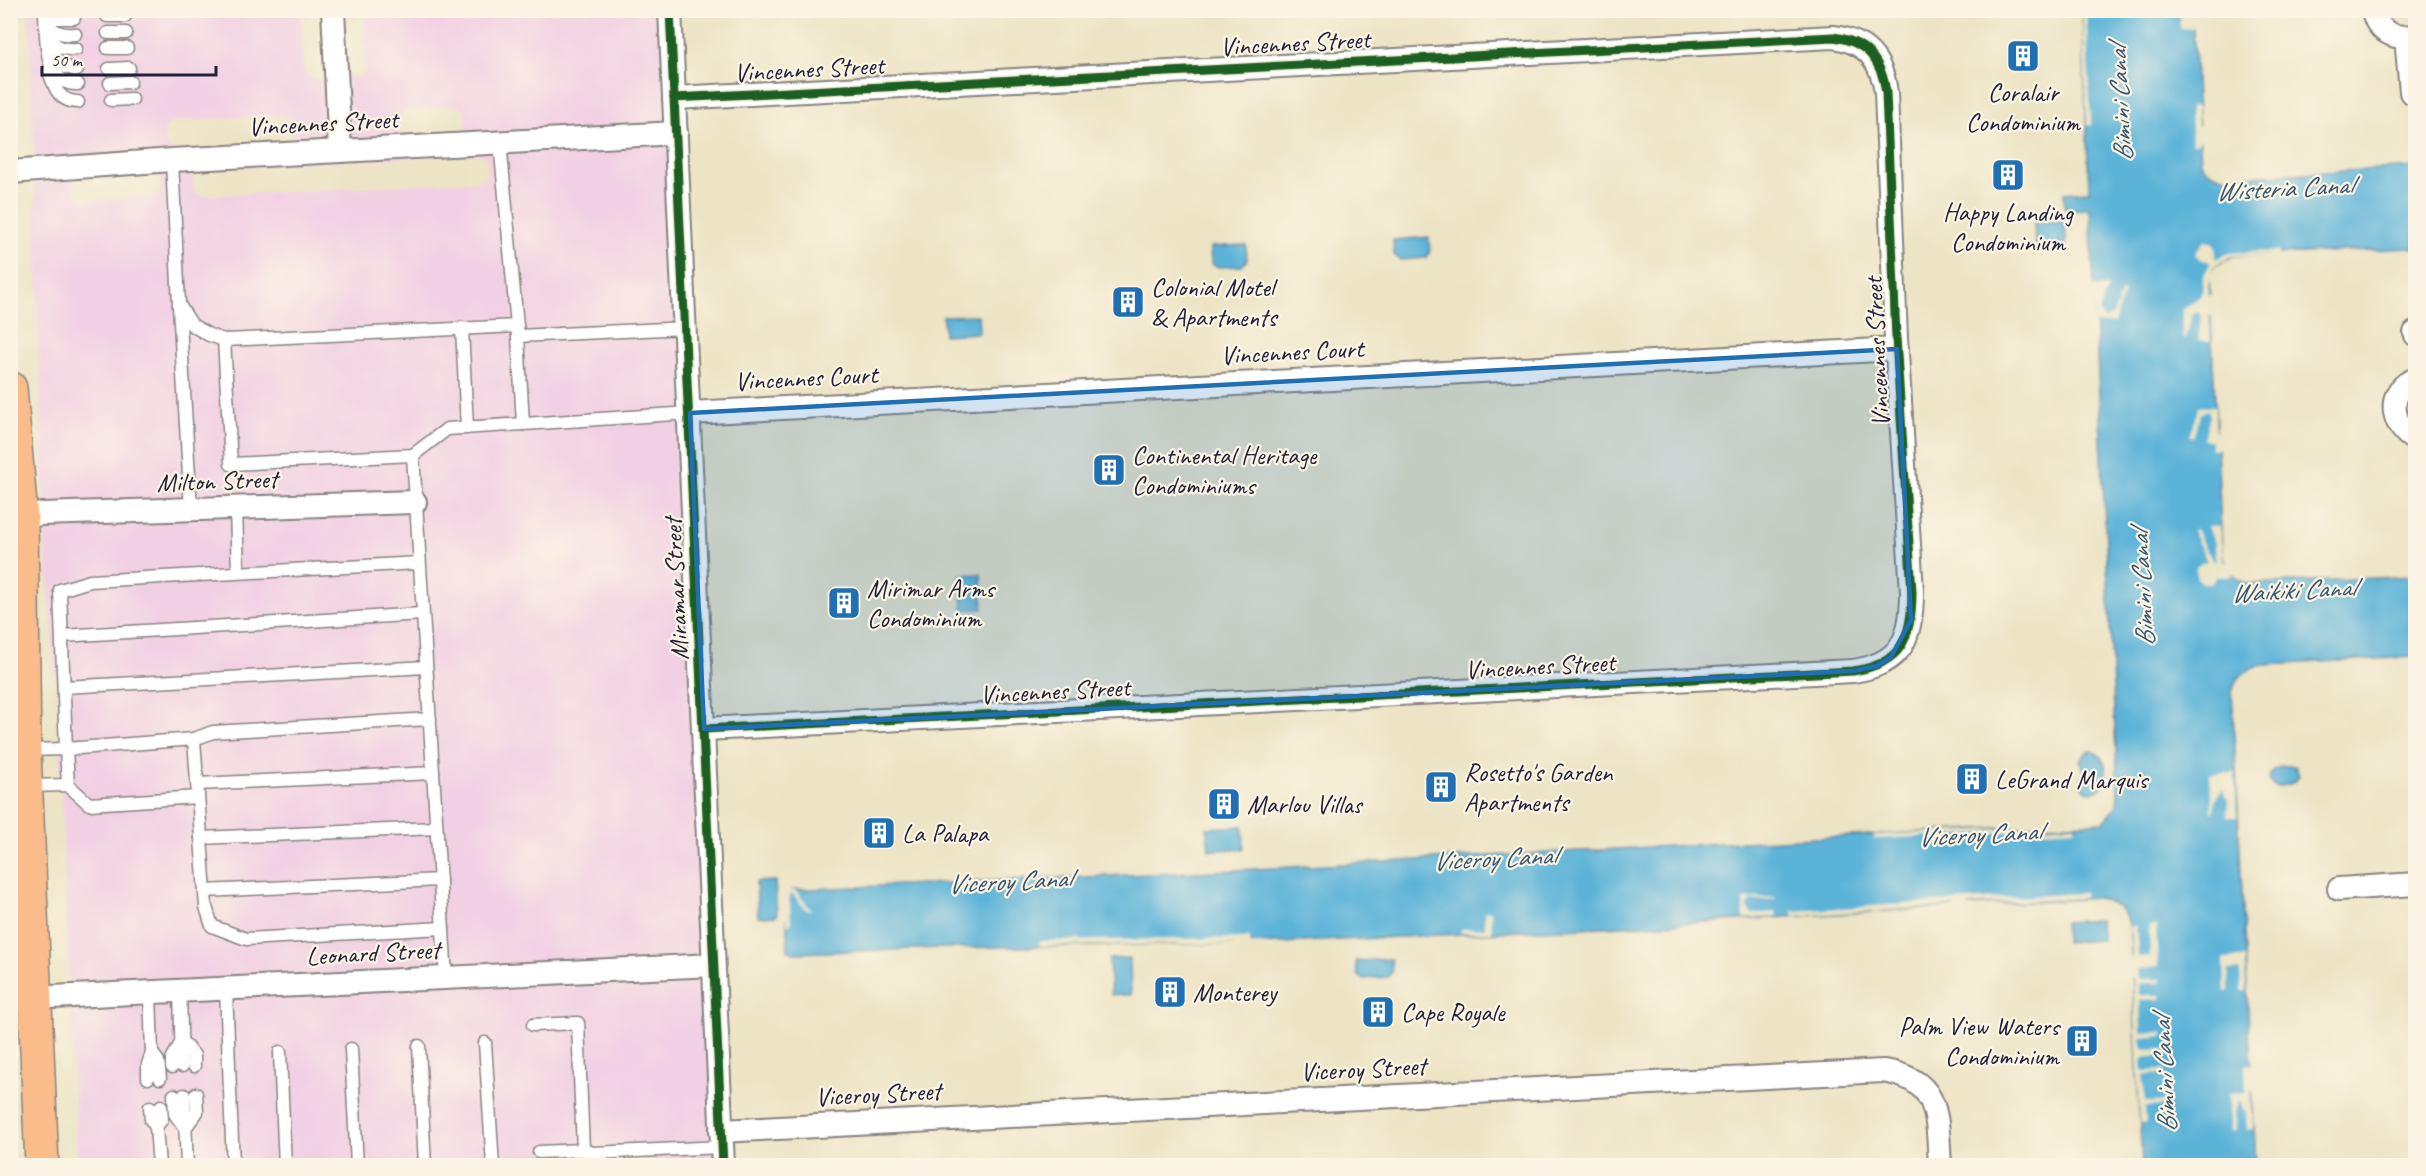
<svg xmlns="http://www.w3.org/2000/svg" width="2426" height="1176" viewBox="0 0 2426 1176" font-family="Caveat,sans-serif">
<rect width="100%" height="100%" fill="#fcf5e5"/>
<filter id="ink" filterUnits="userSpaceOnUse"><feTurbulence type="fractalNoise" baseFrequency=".0167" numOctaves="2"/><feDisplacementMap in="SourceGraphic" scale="12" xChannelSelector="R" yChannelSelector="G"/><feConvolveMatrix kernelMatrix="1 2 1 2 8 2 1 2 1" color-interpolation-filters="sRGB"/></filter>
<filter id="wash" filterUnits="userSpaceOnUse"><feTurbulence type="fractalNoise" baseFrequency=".008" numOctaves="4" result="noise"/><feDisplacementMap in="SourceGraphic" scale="24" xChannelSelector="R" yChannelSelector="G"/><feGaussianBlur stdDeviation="1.35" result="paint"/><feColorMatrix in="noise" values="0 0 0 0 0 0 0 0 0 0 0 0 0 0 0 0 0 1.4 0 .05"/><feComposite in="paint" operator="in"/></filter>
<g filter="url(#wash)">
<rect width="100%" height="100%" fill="#ede4c5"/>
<path fill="#f1d0e3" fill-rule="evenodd" d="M29,11H301L303,69L305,75L311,78L360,76L365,72L364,11H670L726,1165H77L58,718L42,501L44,500ZM454,106L461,108L465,112L466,128L459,135L404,136L399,132L398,119L400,114L405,109ZM281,115L291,119L294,134L292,140L283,145L174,150L168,147L165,141V129L169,124L176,121ZM482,154L488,162V170L484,179L477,181L204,196L198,194L193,189V174L197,169ZM156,169L160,174L161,190L154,197L87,201L78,198L75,192V179L79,173Z"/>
<g fill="#5bb3d8" stroke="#3e6a8a" stroke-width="1.5">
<path d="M2082,11H2192L2201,162C2208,173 2218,177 2231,177L2415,167V248L2233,256L2213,267L2209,276L2222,549C2223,569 2231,579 2250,584L2415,576V657L2263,665C2247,668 2236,677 2232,692L2256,1165H2142L2130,928C2126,909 2116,904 2098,898L1705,922L1279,943L948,948L794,953L788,950L785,892L790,890L1218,871L2104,822L2117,805L2118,793L2090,209L2065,210L2064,193L2089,191Z"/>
<polygon points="2065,221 2066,244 2035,245 2034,222"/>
<polygon points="1429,237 1430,252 1425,258 1400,260 1394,255 1393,240"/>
<polygon points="1246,245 1247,260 1242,266 1217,267 1211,263 1210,247"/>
<polygon points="978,315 979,333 944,335 943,316"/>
<polygon points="981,574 983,609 963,610 961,575"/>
<path d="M2088,751H2093C2107,759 2109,773 2102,787L2092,792L2086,791L2081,784L2084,770L2080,760Z"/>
<path d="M2282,766H2295L2299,775C2295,785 2284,786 2274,786L2270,782L2269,777L2273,770Z"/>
<polygon points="1243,826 1244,849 1209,850 1207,828"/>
<polygon points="775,881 777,916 758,917 756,882"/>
<polygon points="2100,920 2101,940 2065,942 2064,922"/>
<polygon points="1130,958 1131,995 1111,995 1109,959"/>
<polygon points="1391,959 1392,972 1388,977 1362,979 1357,975 1356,961"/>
</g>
<g fill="#ede4c5">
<polygon points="2082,10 2086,11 2091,125 2087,125"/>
<polygon points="2195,10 2196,29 2180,28 2179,12"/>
<polygon points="2197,106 2198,126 2201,126 2202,140 2199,140 2199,143 2192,144 2190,107"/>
<polygon points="2204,241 2212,242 2216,248 2215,259 2230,253 2278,251 2278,255 2232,256 2213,267 2208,286 2208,295 2211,295 2212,316 2209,316 2211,341 2198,341 2201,316 2198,311 2192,314 2186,338 2183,337 2183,309 2202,295 2203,277 2211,262 2200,259 2195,254"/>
<polygon points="2108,287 2099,312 2104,319 2113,315 2121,292 2124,293 2114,323 2095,324 2094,303 2091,303 2091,288"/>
<polygon points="2215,406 2216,432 2219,432 2220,448 2211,449 2211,440 2203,440 2210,416 2208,410 2201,413 2193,436 2189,435 2199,407"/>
<polygon points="2207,526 2220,526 2223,560 2232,576 2216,577 2212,583 2203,583 2197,578 2196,567 2202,562 2207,561 2192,530 2196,529 2205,549 2216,562 2215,542"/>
<polygon points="2235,773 2237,817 2227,817 2228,800 2223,789 2215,799 2214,812 2212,812 2210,774"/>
<polygon points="2075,825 2075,829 1874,839 1874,835"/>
<polygon points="790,888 791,890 795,890 811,910 807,910 792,893 789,894 791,924 787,924 786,918 784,917 783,891"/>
<polygon points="2084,893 2084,898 1969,905 1968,908 1954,909 1954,906 1794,916 1793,911"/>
<polygon points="1775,897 1775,899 1751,901 1746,907 1752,914 1776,912 1776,917 1744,919 1743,899"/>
<polygon points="1491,911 1492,932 1461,933 1461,929 1485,928 1484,912"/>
<polygon points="2156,925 2158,967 2138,969 2139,979 2160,979 2160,983 2139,983 2139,995 2161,995 2161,999 2140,1000 2141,1033 2163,1032 2163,1036 2141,1038 2142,1047 2145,1050 2165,1049 2165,1056 2146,1057 2142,1060 2143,1071 2164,1070 2164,1074 2143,1075 2145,1102 2165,1102 2165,1106 2145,1107 2146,1123 2140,1123 2133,977 2131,977 2130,957 2132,956 2130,926 2136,926 2138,957 2150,956 2149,926"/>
<polygon points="1250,938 1250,946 1234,947 1233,944 1040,946 1039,941"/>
<polygon points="2245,958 2246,991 2241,991 2240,970 2228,970 2229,991 2225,992 2224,959"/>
<polygon points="2253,1064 2254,1090 2251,1091 2253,1130 2247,1130 2246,1112 2239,1100 2235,1112 2236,1131 2231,1131 2229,1094 2246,1093 2245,1065"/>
</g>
</g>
<g filter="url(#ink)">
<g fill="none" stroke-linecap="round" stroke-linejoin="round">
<g stroke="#888380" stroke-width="15">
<g id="service">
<polyline points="107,16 125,16"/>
<path d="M74,18H56L45,14C47,38 42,85 78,84"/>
<path d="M46,21C54,33 62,35 75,34"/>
<path d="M47,31C51,46 62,50 76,49"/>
<polyline points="108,33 126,33"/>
<polyline points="108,48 127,48"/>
<polyline points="48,49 62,66 77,70"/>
<polyline points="109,69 129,68"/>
<path d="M49,71C54,87 59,102 78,102"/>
<polyline points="110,83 130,82"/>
<polyline points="111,100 132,99"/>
<polyline points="500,142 518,336 523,424"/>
<polyline points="172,160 179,305 192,325 209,335 224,340 231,464 413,455 447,429 690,413"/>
<polyline points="179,306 191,510"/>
<polyline points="462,328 467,428"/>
<polyline points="518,336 686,328"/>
<polyline points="224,340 517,326"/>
<polyline points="413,455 446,978"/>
<polyline points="236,509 238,572"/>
<polyline points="419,563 90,581 60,590 66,749 194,739 206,907 212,926 246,939 443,928"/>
<polyline points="62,636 422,614"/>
<polyline points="64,687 426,667"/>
<polyline points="194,739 213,732 430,719"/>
<polyline points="26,750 66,749 68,785 27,786"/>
<polyline points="197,784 433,773"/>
<polyline points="68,785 89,804 198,797"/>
<polyline points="201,838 436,828"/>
<polyline points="205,891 440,880"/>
<polyline points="226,989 233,1166"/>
<polyline points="180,991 182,1066"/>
<polyline points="533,1025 578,1023 583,1150 593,1153 722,1147"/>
<polyline points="182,1042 194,1055 194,1066"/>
<polyline points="485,1043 493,1166"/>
<polyline points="419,1046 425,1166"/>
<polyline points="351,1049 357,1166"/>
<polyline points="280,1052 285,1166"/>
<polyline points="152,1053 158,1061 160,1078"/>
<polyline points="172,1067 172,1059 181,1043"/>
<polyline points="148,1078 148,1064 152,1053 150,992"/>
<polyline points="174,1095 175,1114 185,1128"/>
<polyline points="184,1095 187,1166"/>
<polyline points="150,1107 151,1120 156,1127 159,1166"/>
<polyline points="156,1127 162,1119 161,1106"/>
<polyline points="185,1128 197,1112 196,1094"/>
<polyline points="539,1152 583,1150"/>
</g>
</g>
<g stroke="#888380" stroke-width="26">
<g id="minor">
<polyline points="333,10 340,151"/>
<polyline points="670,10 723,1166"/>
<path d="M2373,10C2377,32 2395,41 2416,35"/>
<polyline points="2406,37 2411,92"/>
<path d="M674,98L1833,37C1866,41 1882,60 1886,93L1896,338L1912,592C1912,638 1902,664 1853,671L704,729"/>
<polyline points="10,172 172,160 676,133"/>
<polyline points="2415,333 2416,335"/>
<path d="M2416,379C2385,389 2390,427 2416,440"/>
<polyline points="690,413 1897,349"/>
<polyline points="21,517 41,514 415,502"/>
<polyline points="2339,889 2416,884"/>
<polyline points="10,999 713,965"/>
<path d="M721,1131L1883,1071C1941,1079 1937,1117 1940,1166"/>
</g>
</g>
<g stroke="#888380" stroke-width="36">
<polyline id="primary" points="10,388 21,517 24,750 42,1166"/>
</g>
<use href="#service" stroke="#fff" stroke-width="12"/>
<use href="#minor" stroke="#fff" stroke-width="22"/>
<use href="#primary" stroke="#f9bc8a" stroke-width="33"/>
<g stroke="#fcf5e5" stroke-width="13">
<g id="cycleway">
<polyline points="670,10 723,1166"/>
<path d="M674,98L1833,37C1866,41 1882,60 1886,93L1896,338L1912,592C1912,638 1902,664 1853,671L704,729"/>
</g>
</g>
<use href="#cycleway" stroke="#1b5e20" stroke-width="9"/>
</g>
</g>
<path fill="#1f6fb2" fill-opacity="0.2" stroke="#1f6fb2" stroke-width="4.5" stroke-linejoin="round" d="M1897,349L1911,620L1891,657L1877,666L1853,671L704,729L690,413Z"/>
<defs>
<g id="building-square" transform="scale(1.725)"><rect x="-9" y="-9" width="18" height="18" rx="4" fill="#1f6fb2" stroke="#fcf5e5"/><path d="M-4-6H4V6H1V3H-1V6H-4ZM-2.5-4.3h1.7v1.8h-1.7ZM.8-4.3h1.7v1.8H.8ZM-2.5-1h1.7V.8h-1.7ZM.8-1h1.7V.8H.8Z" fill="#fff"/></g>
</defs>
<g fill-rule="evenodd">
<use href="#building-square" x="2023" y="56"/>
<use href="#building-square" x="2008" y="175"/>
<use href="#building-square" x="1128" y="302"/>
<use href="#building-square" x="1109" y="470"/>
<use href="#building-square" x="844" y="603"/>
<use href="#building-square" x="1972" y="779"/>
<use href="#building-square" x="1441" y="787"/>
<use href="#building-square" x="1224" y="804"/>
<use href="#building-square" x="879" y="833"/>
<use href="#building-square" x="1170" y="992"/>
<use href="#building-square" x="1378" y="1012"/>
<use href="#building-square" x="2082" y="1041"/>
</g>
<g text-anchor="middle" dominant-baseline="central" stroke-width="4.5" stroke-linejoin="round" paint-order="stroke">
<g font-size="26" fill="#22223b" stroke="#fcf5e5">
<text transform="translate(1295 43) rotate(-3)">Vincennes Street</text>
<text transform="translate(809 69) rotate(-3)">Vincennes Street</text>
<text transform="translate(323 123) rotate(-3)">Vincennes Street</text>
<text transform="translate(1292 352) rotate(-3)">Vincennes Court</text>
<text transform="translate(1877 352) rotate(-93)">Vincennes Street</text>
<text transform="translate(806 378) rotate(-3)">Vincennes Court</text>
<text transform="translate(217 481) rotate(-2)">Milton Street</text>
<text transform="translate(676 589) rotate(-93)">Miramar Street</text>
<text transform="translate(1540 666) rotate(-3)">Vincennes Street</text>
<text transform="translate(1055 691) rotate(-3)">Vincennes Street</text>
<text transform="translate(373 953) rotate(-3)">Leonard Street</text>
<text transform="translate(1363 1069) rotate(-3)">Viceroy Street</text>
<text transform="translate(878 1094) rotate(-3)">Viceroy Street</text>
</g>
<g font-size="26" fill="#22223b" stroke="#fcf5e5" text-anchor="start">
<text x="2023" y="92" text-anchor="middle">Coralair<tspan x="2023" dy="30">Condominium</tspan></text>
<text x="2008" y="212" text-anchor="middle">Happy Landing<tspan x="2008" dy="30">Condominium</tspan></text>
<text x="1151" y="287">Colonial Motel<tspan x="1151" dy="30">&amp; Apartments</tspan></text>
<text x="1132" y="455">Continental Heritage<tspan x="1132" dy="30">Condominiums</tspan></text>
<text x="867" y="588">Mirimar Arms<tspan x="867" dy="30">Condominium</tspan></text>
<text x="1464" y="772">Rosetto's Garden<tspan x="1464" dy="30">Apartments</tspan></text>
<text x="1995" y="779">LeGrand Marquis</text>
<text x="1247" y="804">Marlou Villas</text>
<text x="902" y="833">La Palapa</text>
<text x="1193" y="992">Monterey</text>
<text x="1401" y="1012">Cape Royale</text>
<text x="2059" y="1026" text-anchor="end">Palm View Waters<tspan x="2059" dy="30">Condominium</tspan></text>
</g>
<g font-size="27" font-style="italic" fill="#365572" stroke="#fcf5e5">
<text transform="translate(2120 104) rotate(-93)">Bimini Canal</text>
<text transform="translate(2284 188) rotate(-3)">Wisteria Canal</text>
<text transform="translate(2142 589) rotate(-93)">Bimini Canal</text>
<text transform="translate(2293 590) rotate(-3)">Waikiki Canal</text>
<text transform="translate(1979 834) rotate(-3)">Viceroy Canal</text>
<text transform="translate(1494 858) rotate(-3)">Viceroy Canal</text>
<text transform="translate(1009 881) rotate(-3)">Viceroy Canal</text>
<text transform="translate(2164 1075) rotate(-93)">Bimini Canal</text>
</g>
</g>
<rect width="2426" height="1176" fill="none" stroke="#fcf5e5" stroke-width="36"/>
<path d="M42 66v9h174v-9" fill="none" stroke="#22223b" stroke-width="3"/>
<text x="51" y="66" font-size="18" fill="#22223b" stroke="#fcf5e5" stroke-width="4.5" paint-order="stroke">50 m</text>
</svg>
